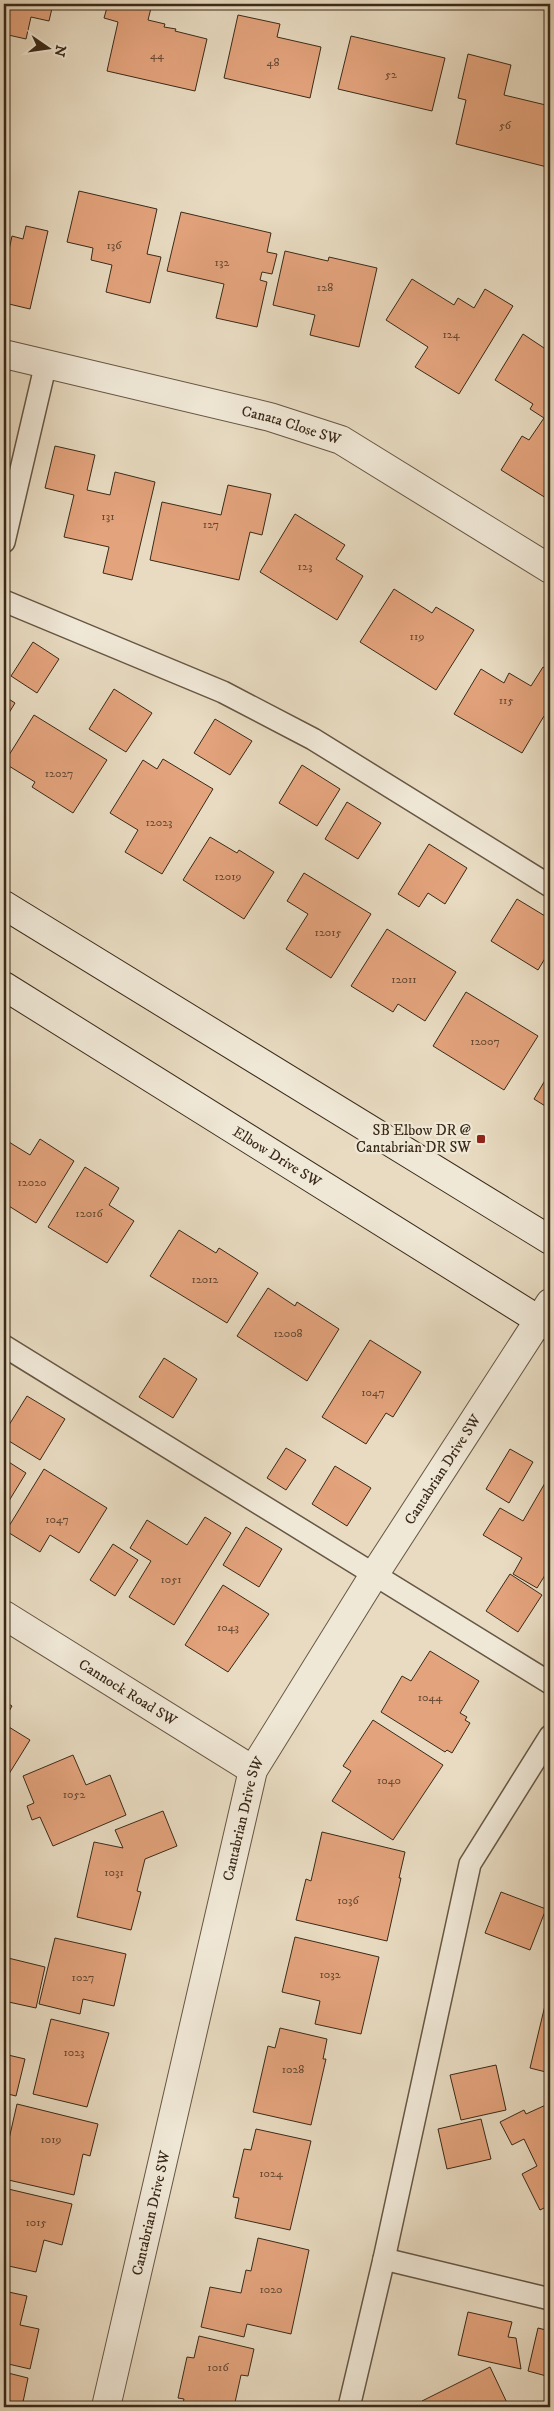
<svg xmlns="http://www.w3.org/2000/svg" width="554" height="2411" viewBox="0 0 554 2411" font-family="'IM FELL DW Pica',serif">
<rect width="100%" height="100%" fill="#e8dbc1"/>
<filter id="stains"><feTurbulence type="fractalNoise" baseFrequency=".004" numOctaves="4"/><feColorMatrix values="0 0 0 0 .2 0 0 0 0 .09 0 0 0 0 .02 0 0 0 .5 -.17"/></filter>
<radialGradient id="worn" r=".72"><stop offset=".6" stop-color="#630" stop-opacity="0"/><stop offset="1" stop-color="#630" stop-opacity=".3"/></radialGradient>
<g fill="#e3a37c" stroke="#3a2a19">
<polygon points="4,4 53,4 49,21 31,17 26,39 4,34"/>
<polygon points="108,4 152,4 148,20 165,24 164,27 176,29 175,31 207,39 195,91 107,71 118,22 104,18"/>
<polygon points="238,15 280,24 277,37 321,47 310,98 224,78"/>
<polygon points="351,36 445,58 432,111 338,89"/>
<polygon points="468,54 511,65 504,95 550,106 550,154 547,167 456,144 466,100 458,98"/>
<polygon points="79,191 157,209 147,254 161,257 150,303 106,292 112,265 91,260 93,248 67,242"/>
<polygon points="181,212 271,233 267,252 277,254 272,274 262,272 260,280 267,282 257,327 216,318 224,284 167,271"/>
<polygon points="26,226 48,231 30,309 9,304 9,301 4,300 4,273 12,236 23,239"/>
<polygon points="285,251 328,261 329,257 377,268 359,347 310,335 315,315 273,305"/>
<polygon points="412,279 454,305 458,298 474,308 485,289 513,306 459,394 415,367 428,347 386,320"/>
<polygon points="523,334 550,352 550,490 546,498 501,470 522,436 529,440 544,418 530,409 533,404 495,380"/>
<polygon points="55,446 95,455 87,490 110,495 115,472 155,482 132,580 103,573 109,547 64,537 74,495 45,488"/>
<polygon points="228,485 271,494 262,535 250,532 239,580 150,560 162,502 221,515"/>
<polygon points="295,514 345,545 336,559 363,576 337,620 260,572"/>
<polygon points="394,589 432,613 436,607 474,630 436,690 360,642"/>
<polygon points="33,642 59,659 37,693 11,676"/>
<polygon points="543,667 550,671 550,720 544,716 522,753 454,714 481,669 504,683 509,673 531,686"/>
<polygon points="114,689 152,713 126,752 89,729"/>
<polygon points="4,696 15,703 4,721"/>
<polygon points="34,715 107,760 73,813 32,787 35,782 4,763"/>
<polygon points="215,719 252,741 230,775 194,753"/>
<polygon points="163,759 213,789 162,874 125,852 138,830 110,813 143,760 157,769"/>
<polygon points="302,765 340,789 317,826 279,803"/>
<polygon points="347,802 381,823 358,859 325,839"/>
<polygon points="210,837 237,853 239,850 274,872 244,919 183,880"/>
<polygon points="429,844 467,868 445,904 428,893 419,907 398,894"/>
<polygon points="304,873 371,914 331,978 286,949 308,914 287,901"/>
<polygon points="517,899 550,919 550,950 538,970 491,941"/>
<polygon points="387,929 456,972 425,1021 398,1004 393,1012 351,986"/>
<polygon points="466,992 538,1036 504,1090 433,1046"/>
<polygon points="550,1072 550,1109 534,1099"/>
<polygon points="4,1139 30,1155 40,1139 74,1161 36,1223 4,1203"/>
<polygon points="85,1167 119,1188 109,1205 134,1221 107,1263 48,1227"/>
<polygon points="179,1230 216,1253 219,1248 258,1273 227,1323 150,1276"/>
<polygon points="268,1288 295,1306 297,1302 339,1329 307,1381 237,1336"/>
<polygon points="370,1340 421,1372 393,1417 386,1413 366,1444 322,1417"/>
<polygon points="164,1358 197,1379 173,1418 139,1397"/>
<polygon points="27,1396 65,1419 40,1460 4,1438 4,1433"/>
<polygon points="286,1448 306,1460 286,1490 267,1478"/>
<polygon points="510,1449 533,1462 509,1503 486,1489"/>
<polygon points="4,1459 26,1473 4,1509"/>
<polygon points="335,1466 371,1488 347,1526 312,1504"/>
<polygon points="44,1469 107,1508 79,1553 50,1535 40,1552 6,1531"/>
<polygon points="545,1483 550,1486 550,1574 547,1572 537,1588 513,1574 522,1558 483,1535 500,1508 523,1521"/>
<polygon points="205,1517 231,1533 174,1625 129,1597 151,1561 130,1548 147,1520 187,1545"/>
<polygon points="246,1527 282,1549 259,1587 223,1565"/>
<polygon points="113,1544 138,1560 115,1596 90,1580"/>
<polygon points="510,1574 542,1595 518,1632 486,1611"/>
<polygon points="223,1585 269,1614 228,1672 185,1645"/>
<polygon points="430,1651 479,1681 460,1713 467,1717 465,1720 470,1723 452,1753 447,1750 445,1752 381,1712 402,1676 411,1681"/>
<polygon points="4,1701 12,1706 4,1720"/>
<polygon points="373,1720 443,1765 393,1840 332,1801 351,1771 343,1766"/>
<polygon points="4,1724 30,1740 4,1782"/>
<polygon points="73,1755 86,1785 110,1775 126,1815 53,1846 40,1817 32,1820 27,1806 34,1803 23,1776"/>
<polygon points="163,1811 177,1846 145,1859 137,1891 141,1892 131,1930 77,1917 94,1842 123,1848 115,1830"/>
<polygon points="322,1832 405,1852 399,1878 401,1878 387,1941 296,1920 306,1879 311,1881"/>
<polygon points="501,1892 546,1909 530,1950 485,1933"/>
<polygon points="295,1937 379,1957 361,2034 315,2024 320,2001 282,1992"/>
<polygon points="55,1938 126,1954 114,2006 83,1999 80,2014 39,2004"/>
<polygon points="4,1957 45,1967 36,2008 4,2001"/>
<polygon points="547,1997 550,1998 550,2073 530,2068"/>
<polygon points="51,2019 109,2033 87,2107 33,2094"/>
<polygon points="280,2028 327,2039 323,2059 326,2059 311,2125 253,2112 268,2046 275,2048"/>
<polygon points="4,2054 25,2059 16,2096 4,2093"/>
<polygon points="496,2065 506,2110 461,2120 450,2075"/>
<polygon points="17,2104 98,2124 90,2156 83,2154 74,2195 4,2179 4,2161"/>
<polygon points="548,2104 550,2108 550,2205 540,2210 522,2174 537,2166 524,2139 512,2145 500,2122 524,2110 526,2114"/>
<polygon points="481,2119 491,2159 447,2169 438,2129"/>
<polygon points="256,2129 311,2141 290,2230 235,2218 239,2198 233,2197 244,2149 251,2150"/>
<polygon points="4,2188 72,2204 62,2245 44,2240 36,2272 4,2265"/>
<polygon points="258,2238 309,2250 291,2334 247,2324 244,2337 201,2327 210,2287 241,2293 246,2270 251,2271"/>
<polygon points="4,2291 27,2296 20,2325 39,2329 30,2369 4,2363"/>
<polygon points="468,2312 512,2322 508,2337 516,2338 521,2369 458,2355"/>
<polygon points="538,2328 550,2331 550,2377 528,2371"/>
<polygon points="199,2336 254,2349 248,2376 241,2375 234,2407 182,2407 184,2399 178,2398 187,2357 194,2358"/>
<polygon points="490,2367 509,2407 426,2407 422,2401"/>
<polygon points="4,2372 28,2378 22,2407 4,2407"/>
</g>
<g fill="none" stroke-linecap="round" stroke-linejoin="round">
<g stroke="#665643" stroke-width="24">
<g id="lane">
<polyline points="4,542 46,363"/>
<polyline points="4,601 223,692 313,739 550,886"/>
<polyline points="4,1346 550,1683"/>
<polyline points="384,2259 550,2299"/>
<polyline points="349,2407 384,2259 470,1864 550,1736"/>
</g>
</g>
<g stroke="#665643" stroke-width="30">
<g id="street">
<path id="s1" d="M4,354L270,417L341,440L550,569"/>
<path id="s2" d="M4,1615L253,1770"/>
<path id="s3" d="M106,2407L253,1770L374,1575L550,1303"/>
</g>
</g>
<g stroke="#3a2a19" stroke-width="30">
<g id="secondary">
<polyline points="4,905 550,1240"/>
<path id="s4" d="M4,986L550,1327"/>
</g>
</g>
<use href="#lane" stroke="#f0e8d7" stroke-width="21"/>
<use href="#street" stroke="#f0e8d7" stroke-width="28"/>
<use href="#secondary" stroke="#f0e8d7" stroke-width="28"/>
</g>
<rect fill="#8f2418" stroke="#f0e8d7" stroke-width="2" x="476" y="1134" width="10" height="10" rx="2.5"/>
<g text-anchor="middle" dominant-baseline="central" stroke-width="4.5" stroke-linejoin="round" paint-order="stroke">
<g font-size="12" fill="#644832">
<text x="157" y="55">44</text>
<text x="273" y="62">48</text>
<text x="391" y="74">52</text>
<text x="505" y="125">56</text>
<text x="114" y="245">136</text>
<text x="222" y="262">132</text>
<text x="325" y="287">128</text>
<text x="451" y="334">124</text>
<text x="108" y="516">131</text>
<text x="211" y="524">127</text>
<text x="305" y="566">123</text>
<text x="417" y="636">119</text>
<text x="506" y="700">115</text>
<text x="59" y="773">12027</text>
<text x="159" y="822">12023</text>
<text x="228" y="876">12019</text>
<text x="328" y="932">12015</text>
<text x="404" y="979">12011</text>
<text x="485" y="1041">12007</text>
<text x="32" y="1182">12020</text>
<text x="89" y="1213">12016</text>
<text x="205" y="1279">12012</text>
<text x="288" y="1333">12008</text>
<text x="373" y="1392">1047</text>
<text x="57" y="1519">1047</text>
<text x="171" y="1579">1051</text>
<text x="228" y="1627">1043</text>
<text x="430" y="1697">1044</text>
<text x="389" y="1780">1040</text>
<text x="74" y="1794">1052</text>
<text x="114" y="1872">1031</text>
<text x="348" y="1900">1036</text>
<text x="330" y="1974">1032</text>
<text x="83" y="1977">1027</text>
<text x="74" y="2052">1023</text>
<text x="293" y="2069">1028</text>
<text x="51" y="2139">1019</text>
<text x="271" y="2173">1024</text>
<text x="36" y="2222">1015</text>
<text x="271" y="2289">1020</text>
<text x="218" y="2367">1016</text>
</g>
<g font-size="15" fill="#3a2a19" stroke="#f0e8d7">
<text stroke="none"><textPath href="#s1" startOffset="296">Canata Close SW</textPath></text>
<text stroke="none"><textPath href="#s4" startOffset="322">Elbow Drive SW</textPath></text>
<text stroke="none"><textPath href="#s3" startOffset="1009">Cantabrian Drive SW</textPath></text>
<text stroke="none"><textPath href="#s2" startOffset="146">Cannock Road SW</textPath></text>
<text stroke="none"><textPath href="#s3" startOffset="604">Cantabrian Drive SW</textPath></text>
<text stroke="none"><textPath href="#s3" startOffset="199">Cantabrian Drive SW</textPath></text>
</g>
<g font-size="15" fill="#3a2a19" stroke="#f0e8d7" text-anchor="end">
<text x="471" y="1130">SB Elbow DR @<tspan x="471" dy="17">Cantabrian DR SW</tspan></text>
</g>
</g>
<rect width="554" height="2411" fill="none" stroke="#e8dbc1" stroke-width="20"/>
<rect x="5" y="5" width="544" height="2401" fill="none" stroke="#3a2a19" stroke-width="2.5"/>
<rect x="10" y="10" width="534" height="2391" fill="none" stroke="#3a2a19"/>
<g transform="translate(48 48) rotate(103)" stroke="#f0e8d7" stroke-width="4" paint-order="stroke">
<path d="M0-4L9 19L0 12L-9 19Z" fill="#3a2a19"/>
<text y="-8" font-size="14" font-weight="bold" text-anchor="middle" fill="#3a2a19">N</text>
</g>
<rect width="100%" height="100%" filter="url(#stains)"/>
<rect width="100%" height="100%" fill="url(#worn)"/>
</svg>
